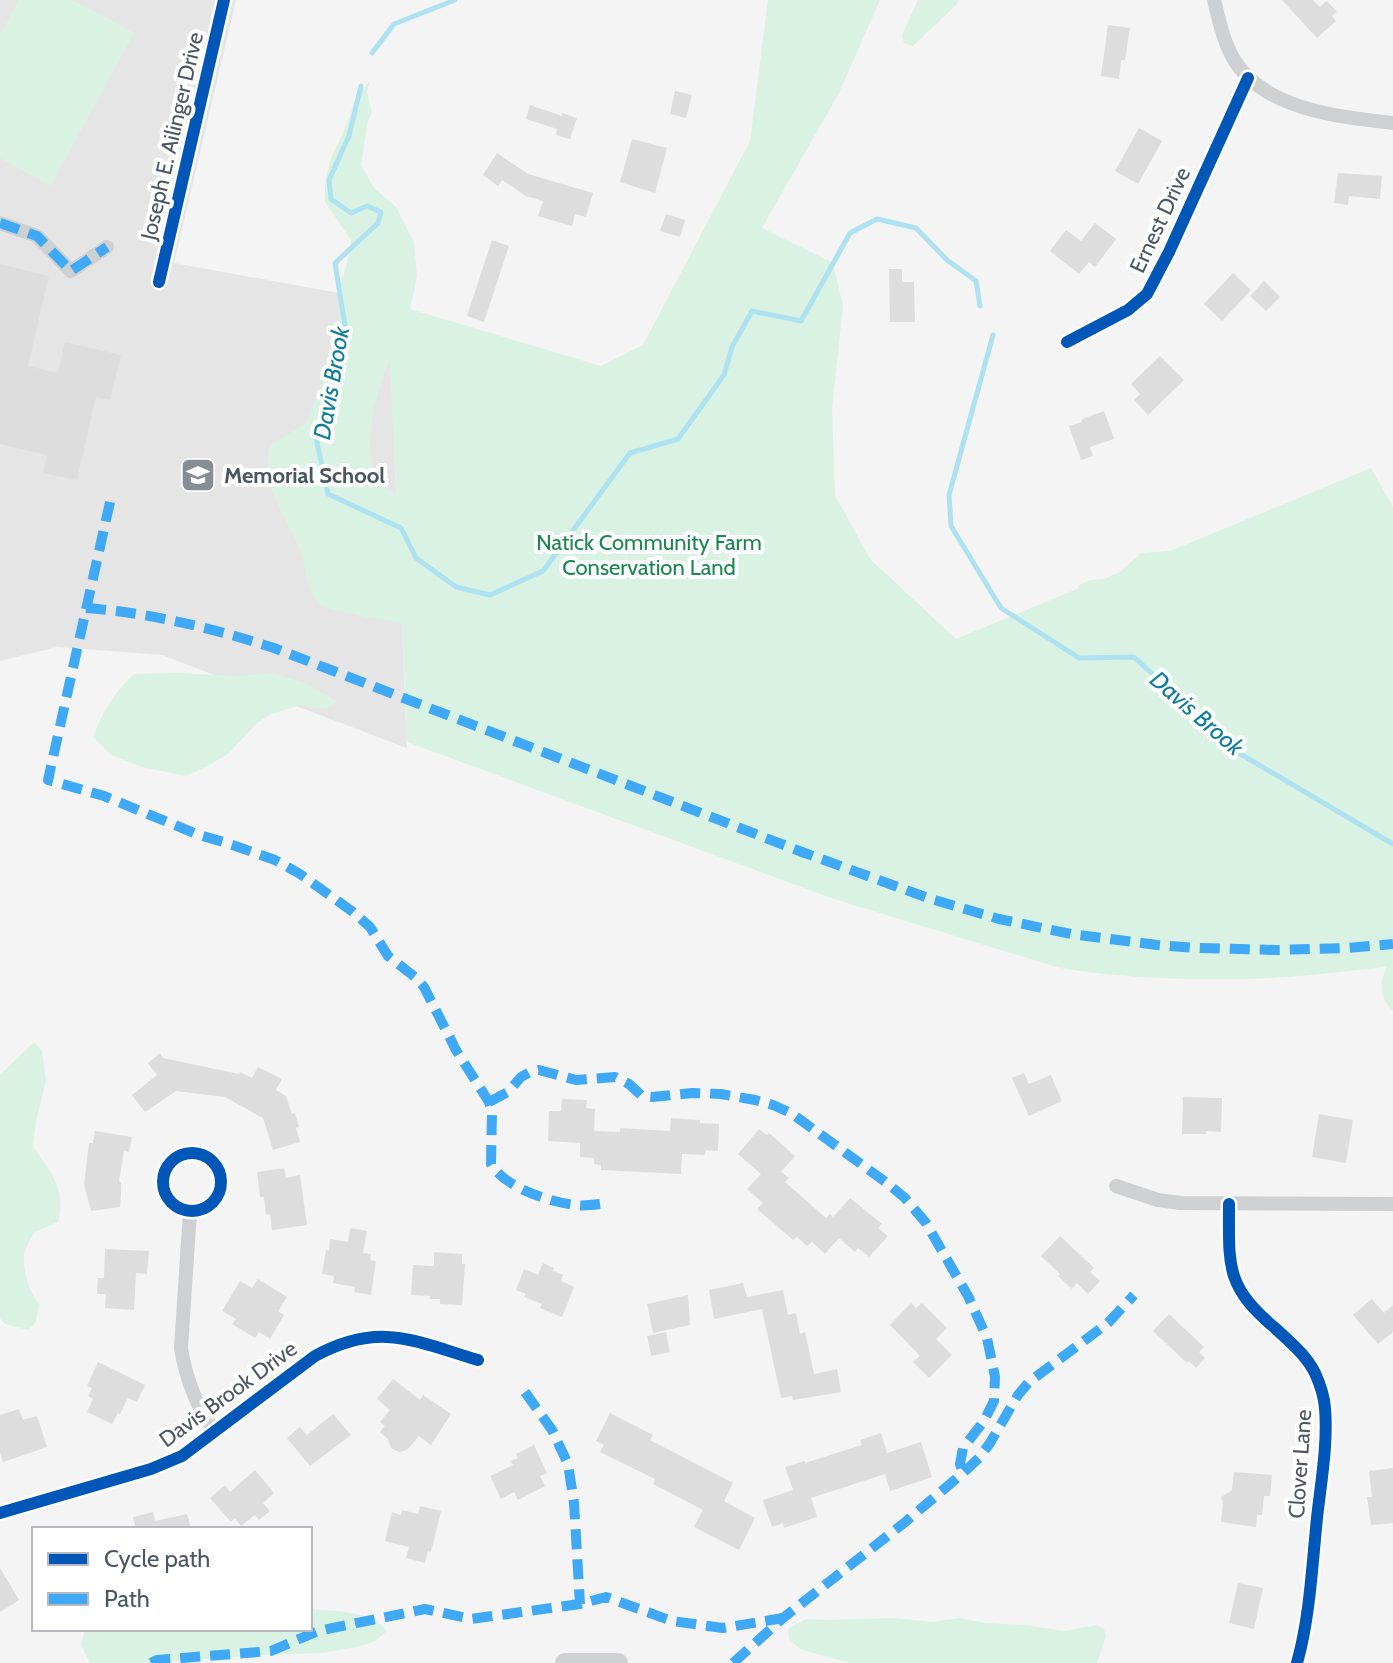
<svg xmlns="http://www.w3.org/2000/svg" width="1393" height="1663" viewBox="0 0 1393 1663" font-family="Cabin,sans-serif">
<rect width="100%" height="100%" fill="#f4f4f4"/>
<polygon fill="#e6e5e6" points="0,0 236,0 174,263 388,302 407,748 162,655 57,647 0,661"/>
<g fill="#d9f2e3" fill-rule="evenodd">
<polygon points="19,0 72,0 134,33 51,186 0,158 0,35"/>
<path d="M768,0H880L839,93L762,228L833,263L843,306L832,408L835,495L870,559L956,639L1077,589L1079,585L1091,580L1104,579L1120,572L1141,553L1170,551L1371,468L1393,507V1011C1378,996 1380,985 1386,967C1347,971 1308,976 1269,978C1200,981 1128,979 1060,968L834,899L407,742L402,623C381,619 361,617 341,611C335,610 328,609 323,606C304,595 308,568 300,550C287,517 259,484 270,446L306,423L333,356L340,323L339,291L351,249V240L325,202V183L331,158L348,122L354,102L370,80L367,92L372,113L368,120L361,165L374,188L396,207L414,242L417,276L410,309L601,366L643,345L750,141ZM390,360L396,493V494C390,491 383,488 380,483C358,454 377,390 390,360Z"/>
<polygon points="918,0 959,0 957,4 913,46 904,43 902,35"/>
<path d="M178,673L236,676L273,673L307,684L337,701L327,709L301,705L271,714L257,723L229,753L208,766L186,776L142,767L111,755L93,737C102,712 115,692 134,674Z"/>
<path d="M34,1042L42,1051L46,1080L36,1122L33,1146C50,1172 67,1189 58,1222L35,1232C31,1239 25,1248 24,1255C23,1272 29,1292 39,1304L36,1322L28,1330L5,1324L0,1318V1075Z"/>
<path d="M310,1609C328,1610 361,1612 377,1621C379,1622 385,1629 387,1631L375,1641L357,1647L321,1653L262,1655L149,1663H90L81,1645L85,1629H310Z"/>
<polygon points="893,1618 932,1622 960,1618 985,1623 1025,1625 1064,1631 1097,1625 1104,1629 1106,1636 1097,1663 849,1663 800,1649 789,1639 788,1629 806,1619 828,1620"/>
</g>
<g fill="none" stroke-linecap="round" stroke-linejoin="round">
<g stroke="#aee2f0" stroke-width="5">
<polyline points="372,53 394,24 455,0"/>
<polyline points="361,86 349,136 329,180 331,199 351,213 367,206 381,212 378,223 335,263 346,332 316,438 328,494 401,528 416,558 456,587 490,595 543,571 630,453 678,439 724,375 732,347 752,311 801,321 850,233 877,219 916,228 947,260 976,281 980,306"/>
<polyline points="993,335 949,495 951,526 1001,608 1079,658 1134,657 1237,752 1393,844"/>
</g>
</g>
<g fill="#ddddde">
<polygon points="1282,0 1313,0 1320,7 1327,1 1337,12 1332,16 1336,21 1317,38"/>
<polygon points="1108,25 1130,28 1125,60 1121,60 1119,79 1101,76"/>
<polygon points="675,91 692,95 686,118 670,114"/>
<polygon points="530,105 562,116 562,113 577,118 570,139 556,135 557,129 526,119"/>
<polygon points="1139,128 1162,141 1138,184 1115,171"/>
<polygon points="632,139 667,148 655,193 620,182"/>
<polygon points="497,153 528,174 593,193 586,217 575,214 572,226 538,216 543,201 526,196 502,180 498,186 483,175"/>
<polygon points="1338,173 1382,176 1380,199 1349,196 1348,205 1334,203"/>
<polygon points="666,214 685,220 680,237 660,231"/>
<polygon points="1095,223 1116,239 1095,267 1089,262 1079,274 1050,251 1066,230 1081,241"/>
<polygon points="492,240 509,246 484,322 467,316"/>
<polygon points="0,264 49,276 28,366 58,373 65,342 121,355 110,400 96,397 77,480 43,473 47,455 0,444"/>
<polygon points="889,269 902,269 902,282 914,282 915,322 890,322"/>
<polygon points="1233,273 1251,290 1222,321 1204,304"/>
<polygon points="1264,281 1280,297 1266,311 1250,296"/>
<polygon points="1160,356 1184,380 1148,415 1134,400 1140,394 1131,384"/>
<polygon points="1104,411 1114,439 1090,447 1093,456 1081,460 1069,426 1082,422 1082,419"/>
<polygon points="160,1053 163,1058 239,1074 240,1072 252,1078 258,1067 282,1079 276,1090 286,1096 292,1114 295,1113 299,1127 296,1128 300,1142 273,1150 263,1118 225,1097 176,1091 145,1112 132,1095 157,1075 148,1063"/>
<polygon points="1024,1073 1029,1084 1051,1075 1062,1101 1029,1116 1012,1078"/>
<polygon points="1183,1097 1222,1098 1221,1132 1206,1131 1206,1134 1182,1134"/>
<polygon points="562,1099 587,1100 586,1108 595,1109 594,1131 620,1132 620,1128 670,1131 671,1118 700,1120 700,1123 719,1124 718,1151 706,1150 705,1155 682,1154 681,1174 601,1170 601,1165 594,1164 594,1158 580,1157 580,1143 548,1141 549,1111 561,1111"/>
<polygon points="1319,1114 1353,1120 1346,1163 1312,1157"/>
<polygon points="759,1129 767,1135 769,1133 795,1156 781,1172 789,1178 785,1182 826,1218 830,1214 833,1217 850,1198 882,1224 878,1228 888,1236 869,1257 858,1248 855,1252 839,1238 825,1254 812,1242 807,1246 797,1237 793,1240 757,1209 763,1203 747,1189 761,1174 738,1154"/>
<polygon points="95,1131 132,1137 129,1152 124,1151 119,1181 121,1183 121,1193 120,1207 91,1211 84,1184 89,1143 93,1143"/>
<polygon points="284,1168 286,1178 300,1175 307,1225 272,1230 270,1214 266,1215 264,1197 260,1197 257,1172"/>
<polygon points="350,1228 367,1231 363,1253 371,1254 370,1260 376,1261 371,1295 354,1292 355,1287 333,1283 334,1276 322,1274 326,1250 329,1251 330,1239 348,1242"/>
<polygon points="1060,1236 1094,1268 1090,1272 1100,1281 1088,1294 1077,1283 1072,1289 1058,1276 1060,1274 1041,1256"/>
<polygon points="105,1249 149,1251 147,1274 136,1273 134,1310 105,1308 106,1294 97,1294 98,1278 104,1278"/>
<polygon points="434,1252 462,1254 462,1264 465,1264 462,1305 440,1304 440,1299 430,1299 430,1296 411,1295 413,1265 434,1266"/>
<polygon points="543,1263 554,1268 553,1271 563,1275 561,1281 574,1287 562,1317 540,1308 542,1304 524,1297 526,1294 516,1290 524,1269 538,1275"/>
<polygon points="258,1279 287,1297 278,1311 284,1315 270,1339 259,1332 255,1338 232,1324 236,1319 222,1311 240,1281 252,1288"/>
<polygon points="743,1283 747,1297 783,1290 788,1315 796,1313 800,1334 805,1332 814,1374 837,1369 841,1392 793,1400 792,1396 781,1398 762,1309 714,1319 709,1290"/>
<polygon points="688,1295 690,1325 653,1333 647,1304"/>
<polygon points="1372,1299 1384,1313 1393,1305 1393,1332 1378,1344 1353,1315"/>
<polygon points="911,1303 916,1308 922,1303 947,1328 936,1339 952,1355 929,1378 913,1362 920,1356 890,1325"/>
<polygon points="1169,1314 1204,1347 1199,1352 1205,1358 1196,1368 1189,1361 1187,1363 1153,1331"/>
<polygon points="666,1332 670,1352 651,1356 647,1336"/>
<polygon points="98,1362 145,1385 137,1402 128,1398 120,1414 118,1413 112,1424 87,1412 93,1399 88,1396 92,1388 87,1386"/>
<polygon points="393,1379 420,1400 423,1395 451,1414 431,1445 419,1436 407,1450 399,1452 391,1448 388,1439 380,1432 385,1426 380,1422 390,1410 377,1399"/>
<polygon points="19,1409 23,1420 37,1416 47,1447 3,1462 0,1453 0,1415"/>
<polygon points="610,1413 653,1435 650,1440 733,1483 724,1501 755,1518 739,1550 694,1527 703,1510 653,1484 655,1479 600,1452 604,1445 596,1441"/>
<polygon points="333,1414 351,1435 310,1466 287,1438 300,1427 307,1435"/>
<polygon points="881,1433 887,1453 921,1442 932,1477 890,1491 885,1474 811,1498 817,1517 784,1528 783,1523 772,1527 763,1500 793,1490 785,1467 805,1461 805,1463 862,1445 860,1440"/>
<polygon points="534,1445 547,1473 540,1476 545,1486 518,1500 514,1492 501,1499 490,1476 513,1465 511,1461 518,1458 516,1454"/>
<polygon points="1393,1468 1393,1523 1371,1525 1367,1497 1372,1497 1369,1471"/>
<polygon points="255,1470 274,1493 263,1503 270,1511 259,1520 255,1515 241,1526 235,1518 231,1522 210,1498 225,1485 230,1492"/>
<polygon points="1234,1472 1272,1475 1270,1496 1264,1496 1262,1515 1257,1515 1256,1527 1221,1522 1223,1502 1221,1497 1232,1490"/>
<polygon points="420,1506 441,1511 431,1552 428,1551 425,1563 406,1558 409,1547 385,1541 392,1512 401,1515 402,1510 418,1514"/>
<polygon points="153,1512 155,1521 187,1514 191,1529 136,1529 133,1517"/>
<polygon points="0,1568 19,1600 0,1612"/>
<polygon points="1238,1583 1263,1588 1254,1629 1229,1623"/>
</g>
<g fill="none" stroke-linecap="round" stroke-linejoin="round">
<g stroke="#ced0d2" stroke-width="14">
<path d="M1214,0C1219,20 1223,40 1233,58C1263,110 1340,117 1393,123"/>
<polyline points="0,223 37,236 71,271 107,247"/>
<polyline points="159,282 224,0"/>
<polyline points="1067,342 1128,310 1147,294 1169,252 1248,78"/>
<circle cx="192" cy="1182" r="29"/>
<polyline points="1116,1186 1158,1200 1180,1203 1393,1204"/>
<path d="M1229,1204C1229,1266 1225,1286 1275,1328C1290,1342 1306,1355 1315,1373C1320,1384 1324,1396 1325,1408C1328,1444 1321,1482 1317,1518C1312,1566 1310,1617 1297,1663"/>
<path d="M190,1211L181,1348C186,1380 196,1406 215,1432"/>
<path d="M0,1513L151,1469L182,1456L315,1356C380,1321 414,1341 478,1360"/>
</g>
<polyline stroke="#ced0d4" stroke-width="20" points="565,1663 618,1663"/>
<g stroke="#3fa9f5" stroke-width="10" stroke-dasharray="20 10" stroke-linecap="butt">
<polyline points="0,223 37,236 71,271 107,247"/>
<path d="M110,502L48,780L104,796L199,835L227,843L275,860L300,874L353,912L370,927L388,956L415,977L424,987L456,1050L489,1102L492,1112L491,1164C504,1187 549,1202 575,1205C583,1206 592,1205 600,1204"/>
<path d="M86,608C151,613 212,628 274,648L802,852L928,898L999,919L1071,934L1157,945L1196,948L1276,950L1347,948L1393,944"/>
<polyline points="489,1102 508,1092 521,1077 530,1072 539,1070 576,1080 615,1077 629,1084 642,1096 652,1097 692,1093 721,1094 755,1100 773,1105 791,1113 887,1183 905,1198 926,1223 968,1296 987,1338 995,1377 994,1401 984,1421 963,1448 960,1464 963,1473"/>
<polyline points="525,1392 552,1430 568,1464 574,1503 580,1604"/>
<polyline points="151,1663 157,1660 271,1651 318,1631 425,1609 471,1619 580,1604 606,1597 672,1621 723,1628 783,1618"/>
<polyline points="733,1663 783,1618 904,1523 963,1473 979,1458 990,1443 1018,1395 1029,1382 1108,1323 1134,1295"/>
</g>
<g stroke="#fff" stroke-width="17">
<g id="cycleway">
<polyline points="159,282 224,0"/>
<polyline points="1067,342 1128,310 1147,294 1169,252 1248,78"/>
<circle cx="192" cy="1182" r="29"/>
<path d="M1229,1204C1229,1266 1225,1286 1275,1328C1290,1342 1306,1355 1315,1373C1320,1384 1324,1396 1325,1408C1328,1444 1321,1482 1317,1518C1312,1566 1310,1617 1297,1663"/>
<path d="M0,1513L151,1469L182,1456L315,1356C380,1321 414,1341 478,1360"/>
</g>
</g>
<use href="#cycleway" stroke="#0057b8" stroke-width="12"/>
</g>
<defs>
<g id="school-square" transform="scale(1.8)"><rect x="-9" y="-9" width="18" height="18" rx="4" fill="#868d94" stroke="#fff"/><path d="M0-5L7-2L0 1L-7-2ZM-4 1L0 2.5L4 1V4Q0 6-4 4Z" fill="#fff"/></g>
</defs>
<g fill-rule="evenodd">
<use href="#school-square" x="198" y="475"/>
</g>
<g text-anchor="middle" dominant-baseline="central" stroke-width="8" stroke-linejoin="round" paint-order="stroke">
<g font-size="22" fill="#4a5661" stroke="#fff">
<text transform="translate(172 136) rotate(-77)">Joseph E. Ailinger Drive</text>
<text transform="translate(1160 220) rotate(-65)">Ernest Drive</text>
<text transform="translate(228 1394) rotate(-36)">Davis Brook Drive</text>
<text transform="translate(1300 1464) rotate(-86)">Clover Lane</text>
</g>
<g font-size="22" font-weight="bold" fill="#4a5661" stroke="#fff" text-anchor="start">
<text x="224" y="475">Memorial School</text>
</g>
<g font-size="22" fill="#17864f" stroke="#fff">
<text x="649" y="542">Natick Community Farm<tspan x="649" dy="25">Conservation Land</tspan></text>
</g>
<g font-size="24" font-style="italic" fill="#0c7c9b" stroke="#fff">
<text transform="translate(331 383) rotate(-80)">Davis Brook</text>
<text transform="translate(1197 713) rotate(41)">Davis Brook</text>
</g>
</g>
<rect x="32" y="1527" width="280" height="104" fill="#ffffff" stroke="#b7bbc0" stroke-width="2"/>
<rect x="48" y="1553" width="40" height="12" fill="#0057b8" stroke="#b7bbc0" stroke-width="2"/>
<text x="104" y="1567" font-size="24" fill="#4a5661">Cycle path</text>
<rect x="48" y="1593" width="40" height="12" fill="#3fa9f5" stroke="#b7bbc0" stroke-width="2"/>
<text x="104" y="1607" font-size="24" fill="#4a5661">Path</text>
</svg>
